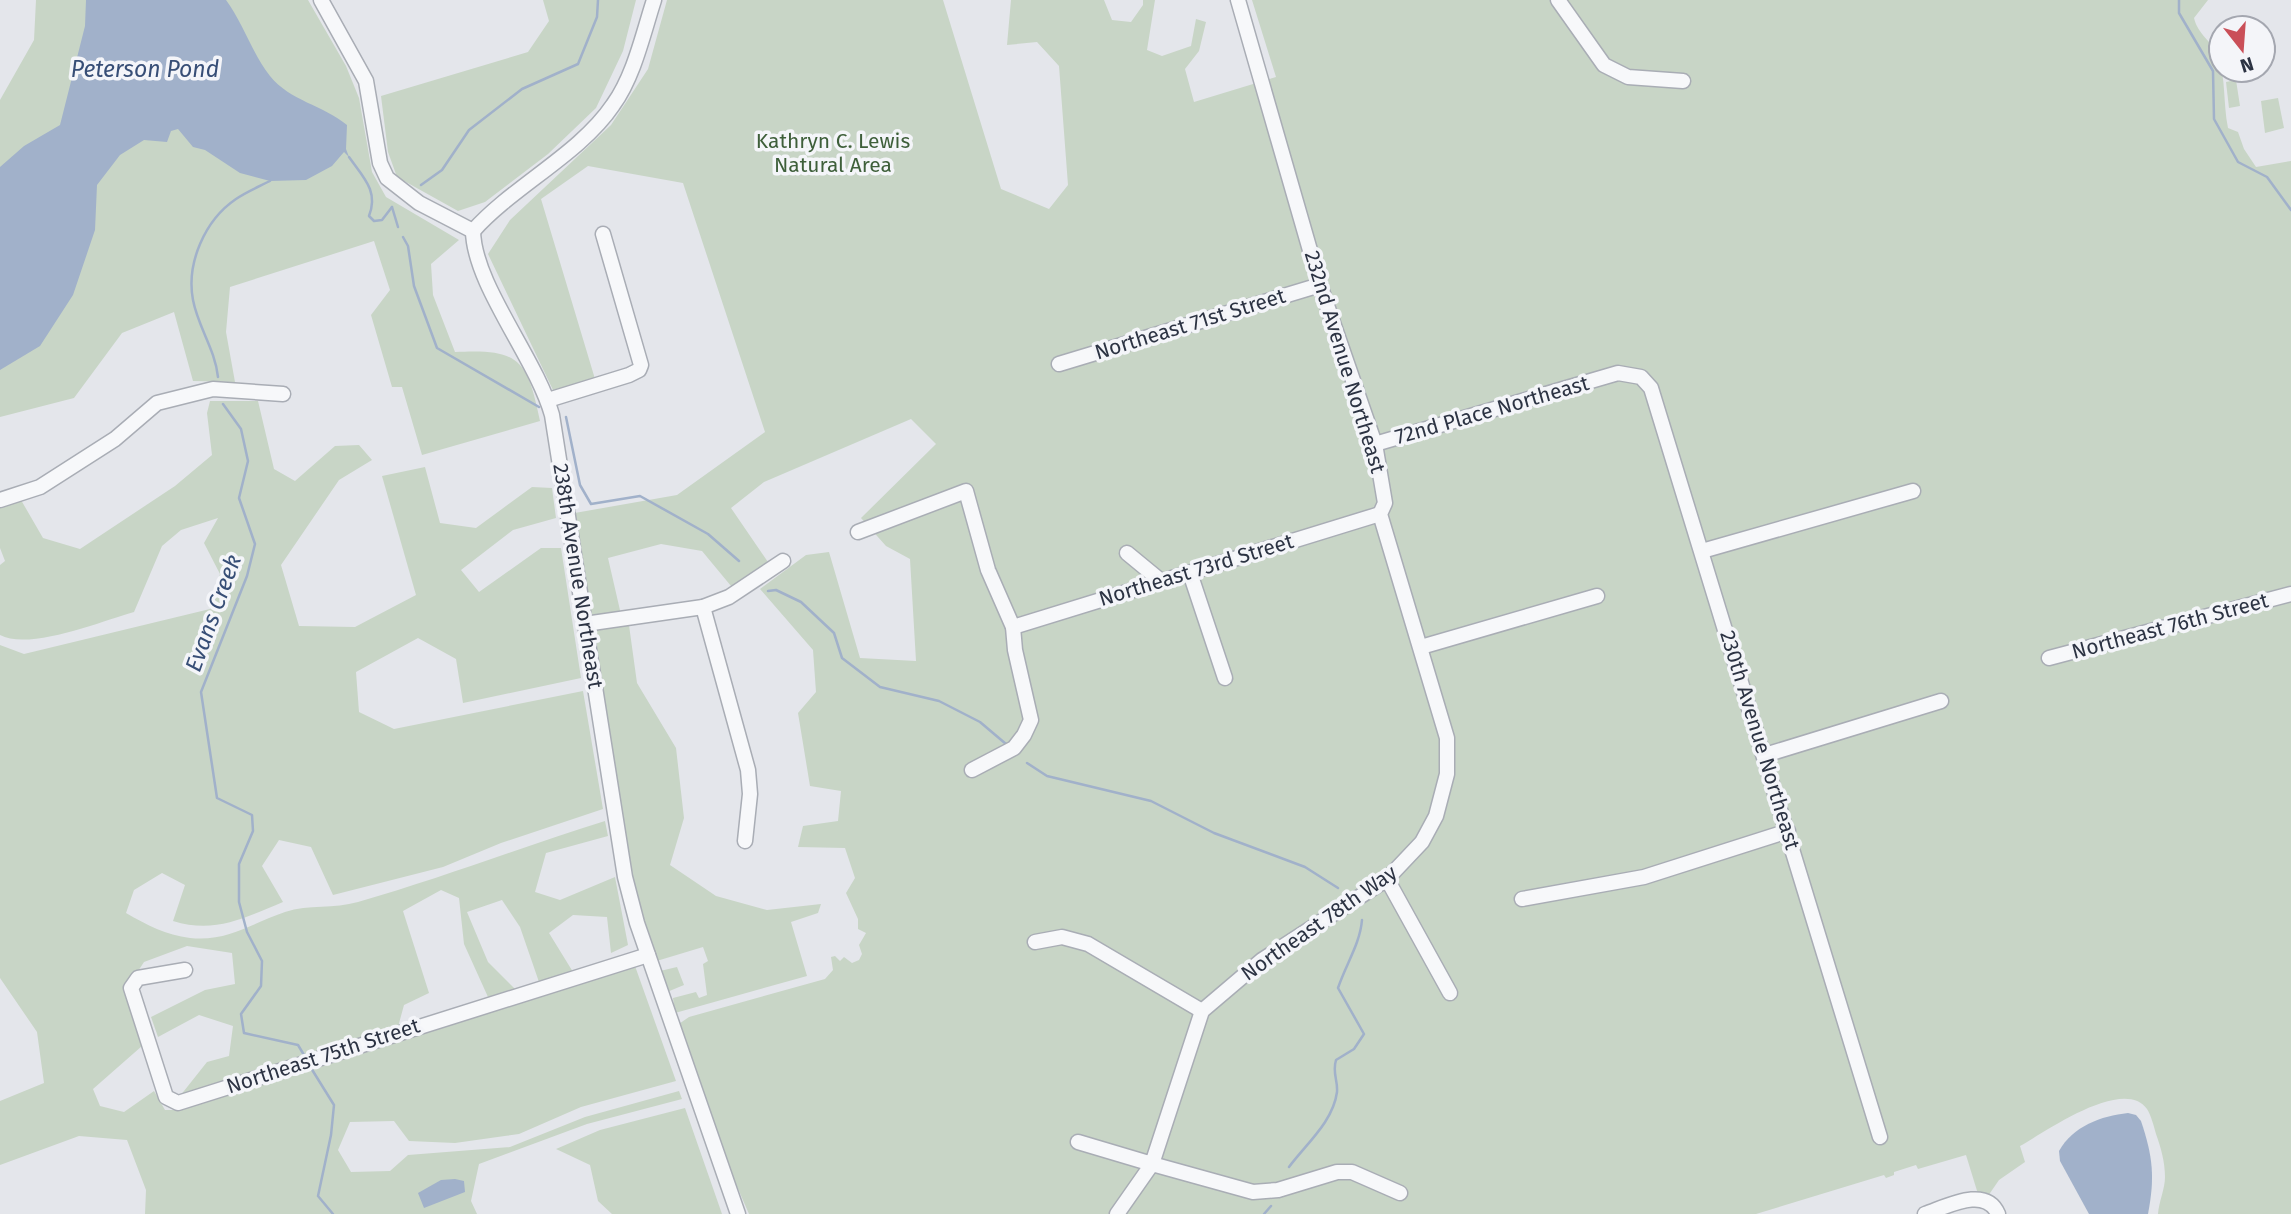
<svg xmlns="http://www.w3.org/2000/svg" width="2291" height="1214" viewBox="0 0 2291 1214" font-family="'Fira Sans',sans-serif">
<rect width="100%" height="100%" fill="#e4e6eb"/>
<g fill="#c8d5c6">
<path d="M36,0H308L346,66L359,98L372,172L386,197L459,240L431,264L433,295L455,352C519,349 527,358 540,421L422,455L402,387H392L371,315L390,290L374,241L230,287L226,332L235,382L193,381L174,312L122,333L74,398L0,417V100L34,40Z"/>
<polygon points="543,0 636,0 623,51 596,108 548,154 485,202 458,211 397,177 388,152 381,96 528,52 549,21"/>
<path d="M667,0H943L1001,189L1049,209L1068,185L1059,66L1037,42L1007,45L1011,0H1104L1112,20L1131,22L1143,5V0H1155L1147,50L1162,56L1191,46L1196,19L1206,22L1199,51L1185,69L1194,102L1276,77L1252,0H2208L2194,18C2198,35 2212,41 2218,56C2226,78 2223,103 2228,128L2238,132L2244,149L2256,167L2291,161V1214H2158C2159,1201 2165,1189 2165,1177C2165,1162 2161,1148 2156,1134C2154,1127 2151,1115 2147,1109C2123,1076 2044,1133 2020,1146L2025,1162L1999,1180L1988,1196L1978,1194L1966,1155L1918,1169L1916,1165L1894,1172V1175L1886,1178L1884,1175L1756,1214H749L693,1085L673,1028L689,1017L825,979L833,970L831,957L835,956L840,961L844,957L852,963L859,960L862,954L859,945L866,933L858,929V919L846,893L855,878L845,848L798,847L803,826L838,821L841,791L810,786L798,713L816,692L813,650L760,589L806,555L829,552L860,658L916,661L910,559L886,546L861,518L936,444L911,419L764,482L731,508L772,568L736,592L702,551L661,544L608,558L622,619L628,618L637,683L676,748L684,818L670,865L716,896L767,910L821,904L818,913L791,922L807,976L675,1013L673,998L696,992L699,998L707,995L703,964L708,961L703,947L650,963L637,923L569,514L677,495L765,432L683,183L588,166L541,199L595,379L553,390L488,254L510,220L611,125L648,69Z"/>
<polygon points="2236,80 2240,106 2229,108 2226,82"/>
<polygon points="2278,98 2284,128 2265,133 2261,101"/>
<path d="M210,401H258L274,469L295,481L335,446L359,445L372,460L339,480L281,565L299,626L355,627L416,595L382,476L425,467L440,523L476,528L532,487L552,488L556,518L513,530L461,570L479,592L541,548H561L581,678L463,703L456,659L418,638L356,672L359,712L394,729L583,691L603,809L501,843L443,867L333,895L311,847L279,840L262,866L283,902C244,918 215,934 173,921L185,885L162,873L134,890L126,913C147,925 166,935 190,938C228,942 252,923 285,912C309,904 334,909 358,902C442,878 522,847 605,821L608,836L546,853L535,892L560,900L615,877L628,945L611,953L607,917L573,915L549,933L573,972L539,982L520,927L502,900L467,912L488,962L516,990L488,997L464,944L459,898L441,890L403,911L429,993L404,1005L398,1027L180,1096L207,1062L229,1056L233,1026L199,1015L158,1037L151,1017L205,990L235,984L232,953L187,946L144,962L125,991L142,1046L93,1089L100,1106L124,1112L154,1091L165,1110H179L635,966L676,1081L581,1107L519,1134L455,1143L409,1141L394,1121L350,1122L338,1150L351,1172L390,1171L408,1155L510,1147L585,1117L679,1091L682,1099L587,1124L479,1164L471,1201L477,1214H145L146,1190L127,1140L79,1136L0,1165V1101L44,1083L37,1032L0,978V645L24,654L210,609L220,574L204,543L218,518L181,530L162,546L134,612C102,621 29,651 0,635V565L5,561L0,548V507L21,500L43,538L80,549L175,486L212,455L207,413Z"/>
<polygon points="677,967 684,985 667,992 660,971"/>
<polygon points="685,1108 722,1214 612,1214 598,1201 590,1165 556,1149 600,1130"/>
</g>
<g fill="#a1b1ca">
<path d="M86,0H226C243,23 252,53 270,76C290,101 323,105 347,125L346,149L349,157L344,152L332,166L306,180L270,181L240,173L205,150L193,147L178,129L171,131L167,142L144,140L120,155L97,185L95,230L73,295L40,346L0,370V167L24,146L60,125L85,26Z"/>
<path d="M2128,1113L2136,1115L2141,1121C2153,1157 2155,1177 2148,1214H2089L2060,1161L2059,1151C2073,1126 2101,1116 2128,1113Z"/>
<polygon points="455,1179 464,1181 465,1192 424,1208 418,1193 441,1180"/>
</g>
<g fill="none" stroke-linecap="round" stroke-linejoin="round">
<g stroke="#a1b1ca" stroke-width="2.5">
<polyline points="2179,0 2179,13 2213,71 2214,119 2238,162 2267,177 2291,210"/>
<path d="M349,157C363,177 379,191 369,216L374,221L382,220L392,207"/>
<polyline points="421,185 442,170 469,130 522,89 578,64 597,17 598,0"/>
<polyline points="392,207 398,227"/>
<polyline points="403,237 408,246 414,286 437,348 539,407"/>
<path d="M218,377C215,349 198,327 193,300C186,263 205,220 236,199C246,192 258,187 270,181"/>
<polyline points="223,404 241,429 248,461 239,498 255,544 247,576 201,692 217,798 252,815 253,831 239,864 239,902 247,932 262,961 261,986 241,1014 244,1033 298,1045 304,1055"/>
<polyline points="566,417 580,485 591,504 640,496 708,534 739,561"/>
<polyline points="768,591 776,590 801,602 834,633 842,658 880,687 939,701 980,722 1006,744"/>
<polyline points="1027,763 1047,776 1151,801 1214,833 1305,867 1338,888"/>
<polyline points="311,1068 334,1105 331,1135 318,1196 333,1214"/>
<path d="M1289,1167C1306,1144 1333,1122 1337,1092C1338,1080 1332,1073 1336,1060L1354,1049L1364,1034L1338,988C1346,964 1360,944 1362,920"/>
<polyline points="1264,1214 1271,1206"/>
</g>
<g stroke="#a9adb5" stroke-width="17">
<g id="minor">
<polyline points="321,0 366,81 380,163 387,178 419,203 473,231"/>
<polyline points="1558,0 1604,65 1628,77 1683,81"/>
<path d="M473,231C474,285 536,358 552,415L625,877L637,923L738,1214"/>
<path d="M473,231C513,186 580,154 613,105C634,76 643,34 654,0"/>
<polyline points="1059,364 1320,285"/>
<polyline points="548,400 629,375 639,370 641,365 603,234"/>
<polyline points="1375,444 1618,373 1641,377 1651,388 1880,1137"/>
<polyline points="0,500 40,487 115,439 157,403 213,389 283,394"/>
<polyline points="858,532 966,491 988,570 1013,627 1015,650 1031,720 1024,735 1014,748 972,770"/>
<polyline points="1702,551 1913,491"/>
<polyline points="1127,553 1161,581"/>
<polyline points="1190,573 1225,678"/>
<polyline points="703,607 748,770 750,794 745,841"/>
<polyline points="585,624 703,607 729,597 783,561"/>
<polyline points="1013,627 1380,514"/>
<polyline points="1421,647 1597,596"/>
<polyline points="2049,658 2291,594"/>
<polyline points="1765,755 1941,701"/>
<polyline points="1387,879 1450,993"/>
<polyline points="1522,899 1644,877 1788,831"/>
<polyline points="1035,942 1062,937 1088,944 1202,1011"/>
<polyline points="185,970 138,978 131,988 166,1097 178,1103 648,955"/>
<polyline points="1078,1142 1152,1164 1202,1011 1262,960 1387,879 1422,842 1436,816 1447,774 1447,738 1380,514 1385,503 1375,444 1320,285 1238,0"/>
<polyline points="1117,1214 1152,1164 1253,1192 1278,1190 1337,1172 1352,1172 1400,1193"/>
<path d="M1925,1214C1946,1207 1986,1185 1998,1214"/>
</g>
</g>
<use href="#minor" stroke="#f7f8fa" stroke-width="14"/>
</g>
<g text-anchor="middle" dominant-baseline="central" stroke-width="7" stroke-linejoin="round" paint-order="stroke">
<g font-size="21" fill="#3e5f3a" stroke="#f4f5f9">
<text x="833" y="141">Kathryn C. Lewis<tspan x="833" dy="24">Natural Area</tspan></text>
</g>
<g font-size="21" fill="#2c3343" stroke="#f4f5f9">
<text transform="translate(1190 324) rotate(-17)">Northeast 71st Street</text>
<text transform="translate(1345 362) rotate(73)">232nd Avenue Northeast</text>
<text transform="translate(1492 410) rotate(-16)">72nd Place Northeast</text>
<text transform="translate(1196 570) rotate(-17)">Northeast 73rd Street</text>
<text transform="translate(578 576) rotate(81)">238th Avenue Northeast</text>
<text transform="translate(2170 626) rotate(-15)">Northeast 76th Street</text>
<text transform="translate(1760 740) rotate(73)">230th Avenue Northeast</text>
<text transform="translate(1319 923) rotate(-35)">Northeast 78th Way</text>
<text transform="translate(323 1056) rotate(-18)">Northeast 75th Street</text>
</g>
<g font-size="23" font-style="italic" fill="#374e76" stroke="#f4f5f9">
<text x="145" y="69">Peterson Pond</text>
<text transform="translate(213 613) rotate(-70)">Evans Creek</text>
</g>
</g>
<g transform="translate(2242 49) rotate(163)"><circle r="33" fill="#f4f5f9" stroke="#a4a7b0" stroke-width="2"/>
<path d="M0-5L12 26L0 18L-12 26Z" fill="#ca4f58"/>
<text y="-10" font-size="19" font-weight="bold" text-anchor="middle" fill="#2c3343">N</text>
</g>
</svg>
